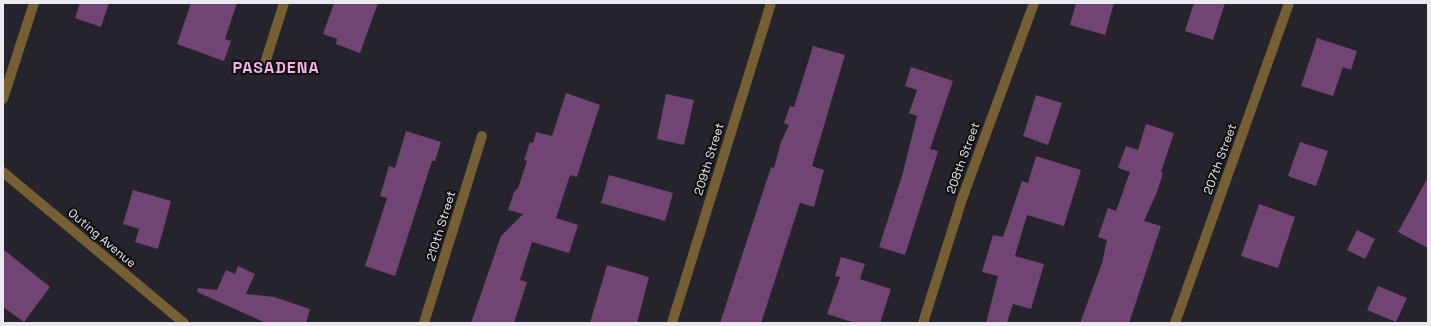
<svg xmlns="http://www.w3.org/2000/svg" width="1431" height="326" viewBox="0 0 1431 326" font-family="'Space Grotesk',sans-serif">
<rect width="100%" height="100%" fill="#25232c"/>
<g fill="#724473">
<polygon points="80,3 109,3 101,27 75,18"/>
<polygon points="191,3 237,3 225,39 231,41 224,61 177,44"/>
<polygon points="334,3 378,3 360,53 336,44 337,39 323,34"/>
<polygon points="1076,3 1114,3 1105,35 1070,25"/>
<polygon points="1194,3 1225,3 1213,40 1185,31"/>
<polygon points="1317,38 1357,51 1351,70 1343,67 1333,96 1301,86"/>
<polygon points="813,46 845,55 812,166 824,170 814,207 800,203 761,323 720,323 771,167 774,168 781,142 789,125 784,123 790,106 794,107"/>
<polygon points="911,67 953,81 930,149 938,151 935,161 905,255 879,247 902,176 917,116 909,113 917,90 905,86"/>
<polygon points="566,93 600,105 577,177 570,175 556,218 578,225 569,253 532,242 520,280 527,282 514,323 471,323 501,236 523,214 508,210 514,192 518,188 527,161 524,160 530,142 533,143 536,132 552,136"/>
<polygon points="666,94 694,100 684,145 657,139"/>
<polygon points="1036,95 1062,103 1048,145 1023,136"/>
<polygon points="1146,124 1174,133 1161,172 1163,173 1157,192 1144,221 1161,226 1129,323 1080,323 1102,263 1107,240 1098,237 1108,208 1116,211 1130,172 1118,168 1126,146 1138,150"/>
<polygon points="406,131 441,142 435,161 432,161 395,276 365,266 387,198 380,196 389,166 395,168"/>
<polygon points="1300,142 1328,151 1316,186 1288,176"/>
<polygon points="1036,156 1081,170 1064,226 1027,215 1015,256 1044,264 1031,309 1013,304 1007,323 986,323 998,276 982,272 993,235 1003,237 1022,181 1028,183"/>
<polygon points="609,175 673,193 665,221 601,203"/>
<polygon points="1428,177 1428,248 1398,232"/>
<polygon points="133,190 171,201 158,249 135,242 139,229 123,224"/>
<polygon points="1259,204 1295,217 1278,268 1241,256"/>
<polygon points="1357,230 1375,239 1365,259 1347,250"/>
<polygon points="3,249 50,287 24,322 3,307"/>
<polygon points="841,257 865,264 860,279 891,289 880,323 855,323 827,314 840,277 835,276"/>
<polygon points="607,265 649,277 637,323 590,323"/>
<polygon points="238,266 255,274 246,294 274,297 310,309 306,323 266,323 197,292 198,288 217,290 226,270 235,274"/>
<polygon points="1378,286 1407,298 1396,322 1367,310"/>
</g>
<g fill="none" stroke-linecap="round" stroke-linejoin="round">
<g stroke="#765f33" stroke-width="10">
<polyline points="265,63 284,3"/>
<polyline points="3,99 34,3"/>
<polyline points="3,172 184,323"/>
<polyline points="424,323 482,136"/>
<polyline points="672,323 771,3"/>
<polyline points="923,323 962,199 1034,3"/>
<polyline points="1175,323 1289,3"/>
</g>
</g>
<g text-anchor="middle" dominant-baseline="central" stroke-width="4" stroke-linejoin="round" paint-order="stroke">
<g font-size="12" fill="#eae9ef" stroke="#0e0d11">
<text transform="translate(963 158) rotate(-70)">208th Street</text>
<text transform="translate(709 159) rotate(-73)">209th Street</text>
<text transform="translate(1220 159) rotate(-70)">207th Street</text>
<text transform="translate(441 226) rotate(-73)">210th Street</text>
<text transform="translate(102 238) rotate(40)">Outing Avenue</text>
</g>
<g font-size="16" font-weight="bold" letter-spacing="1" fill="#f5b3e5" stroke="#0e0d11">
<text x="276" y="67">PASADENA</text>
</g>
</g>
<rect width="1431" height="326" fill="none" stroke="#eae9ef" stroke-width="8"/>
</svg>
